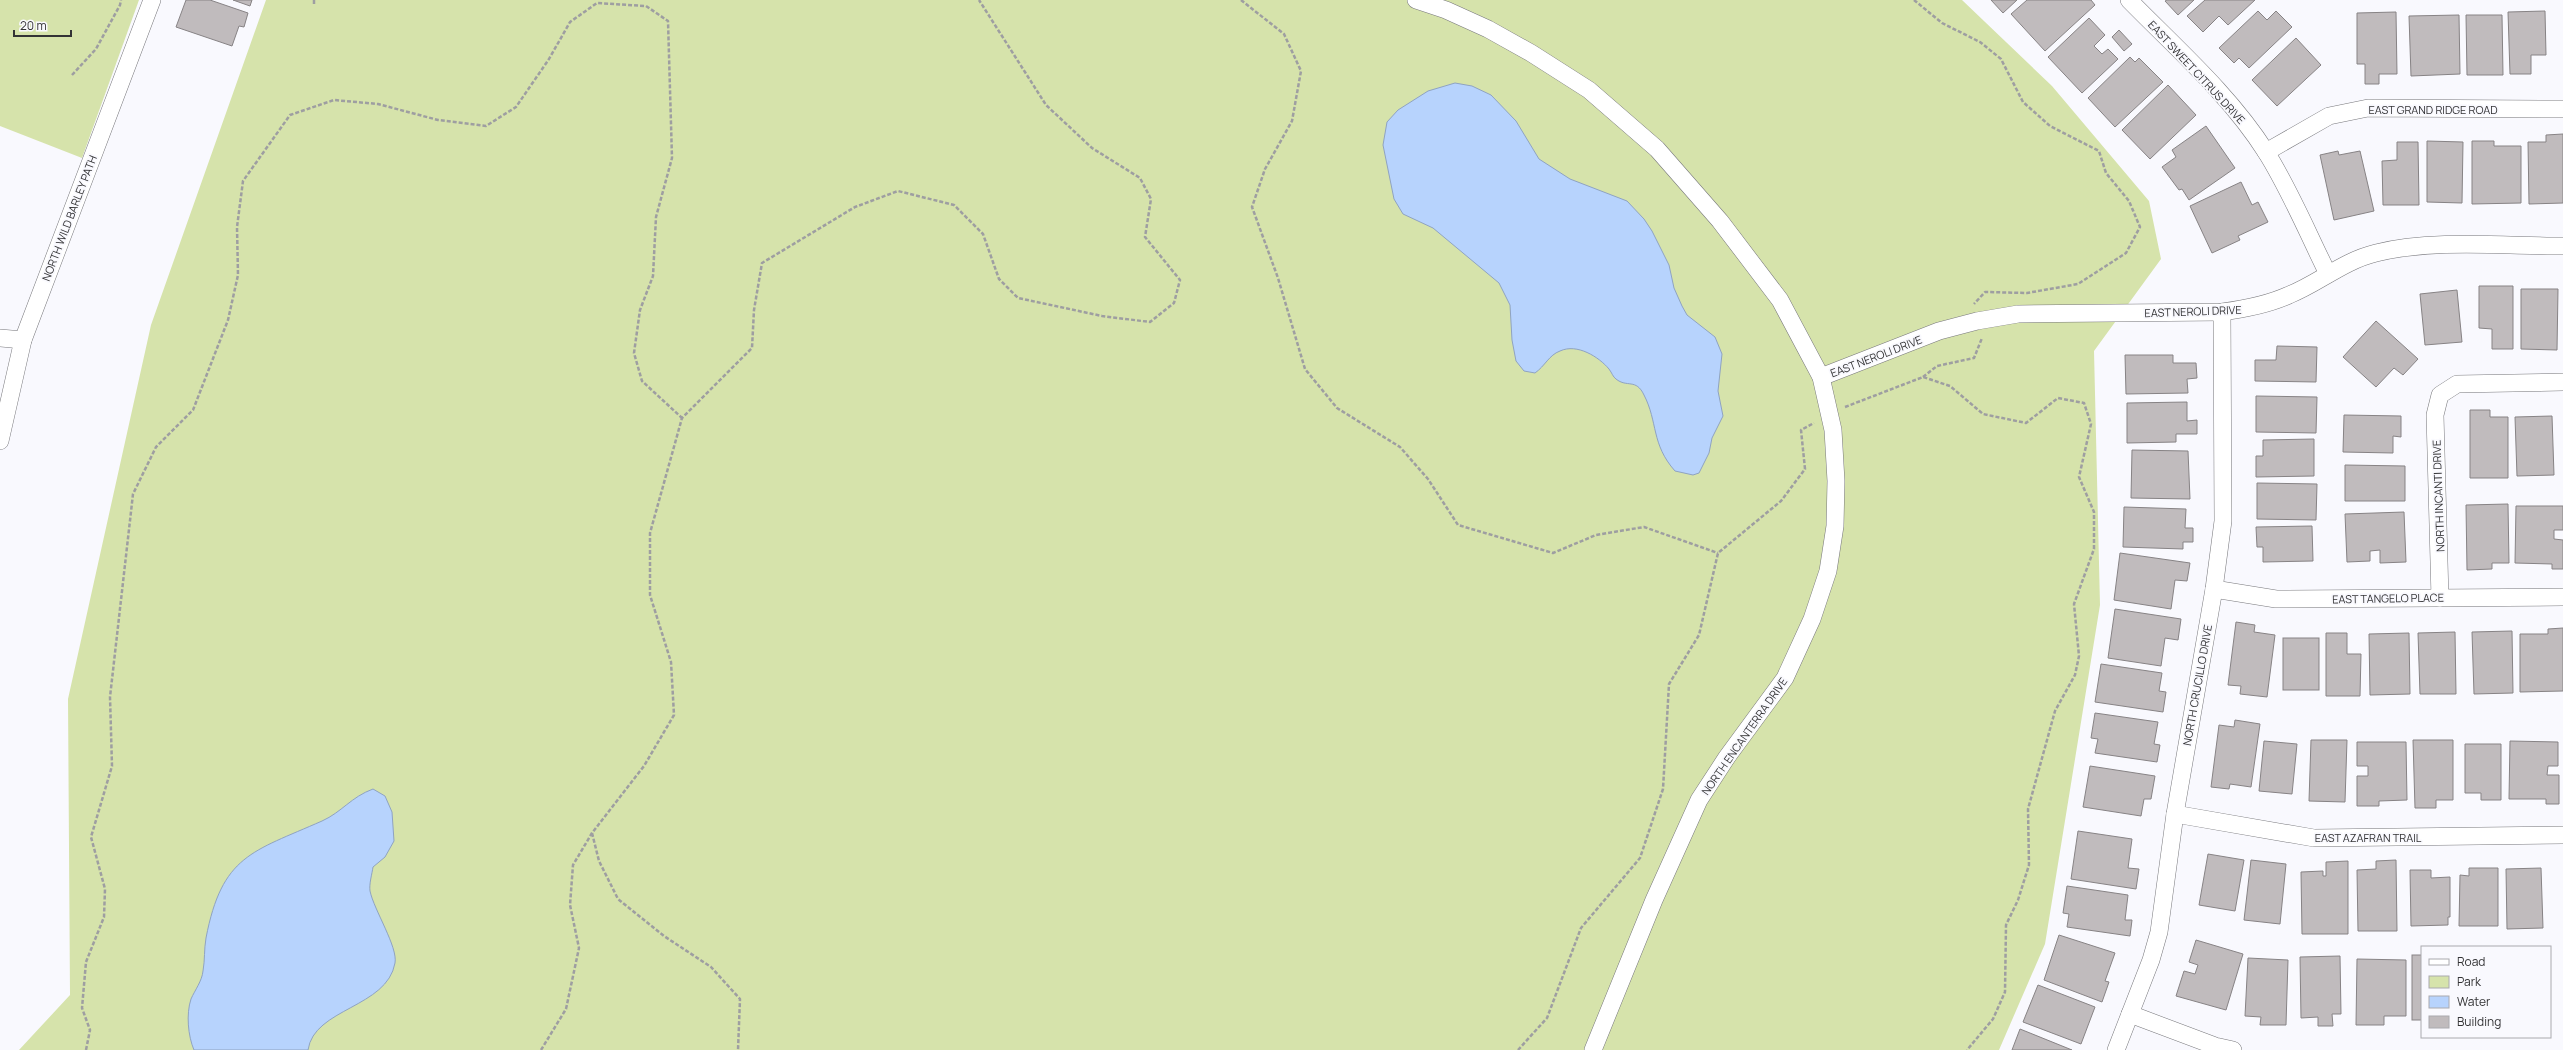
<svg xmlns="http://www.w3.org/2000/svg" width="2563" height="1050" viewBox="0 0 2563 1050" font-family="Manrope,sans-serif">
<rect width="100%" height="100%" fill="#f9f9fe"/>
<g fill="#d6e3ab">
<polygon points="0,0 139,0 82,158 0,126"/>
<polygon points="266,0 1962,0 2052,86 2149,201 2161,259 2094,351 2100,605 2045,944 1999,1050 19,1050 70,995 68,699 151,325"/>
</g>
<g fill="#b7d3fd" stroke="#8fa3c1">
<path d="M1455,83L1472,86L1491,95L1516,121L1539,159L1570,179L1627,201L1644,219L1652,231L1669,265L1674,288L1682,306L1687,315L1715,337L1722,354L1718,391L1723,416L1712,438L1709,453L1699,473L1693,475L1675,471C1651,444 1658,422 1644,395C1636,378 1627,388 1616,379C1613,377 1612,373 1609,369C1599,357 1577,343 1560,351C1549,355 1545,366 1535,373L1524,371L1516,361L1512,340L1510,305L1499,283L1433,228L1403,214L1394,199L1383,145L1387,122L1398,110L1428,91Z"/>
<path d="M373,789L385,796L392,812L394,841L385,857L373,867C372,874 369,884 370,891C374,910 398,947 395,963C387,1008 314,1008 308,1050H194C188,1036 186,1014 191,999C195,990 202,981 203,971C205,960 204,949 206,938C222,855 252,852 322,821C342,812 351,797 373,789Z"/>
</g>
<g fill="#c0bbbd" stroke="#878385">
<polygon points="186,0 210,0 248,13 244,27 239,26 232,46 176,27"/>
<polygon points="233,0 252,0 250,6"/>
<polygon points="1991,0 2017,0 2003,13"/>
<polygon points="2027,0 2091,0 2095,5 2045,51 2011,14"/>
<polygon points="2167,0 2194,0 2178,15 2165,1"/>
<polygon points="2205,0 2255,0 2228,25 2219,16 2203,32 2187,16"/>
<polygon points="2258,11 2267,20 2276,11 2292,27 2249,68 2239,58 2234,63 2219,48"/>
<polygon points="2545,11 2546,55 2531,55 2531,74 2510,74 2508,12"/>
<polygon points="2396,12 2397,74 2379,74 2379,84 2365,84 2365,64 2357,64 2357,13"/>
<polygon points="2459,15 2460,74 2411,76 2409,16"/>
<polygon points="2466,15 2502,15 2503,75 2467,75"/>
<polygon points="2089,18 2105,35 2094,46 2102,54 2108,49 2118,59 2082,93 2048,57"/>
<polygon points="2119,30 2132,44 2124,51 2112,37"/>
<polygon points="2296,38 2321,65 2277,106 2252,80"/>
<polygon points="2130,57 2135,62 2139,58 2163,82 2115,127 2088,98"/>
<polygon points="2168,85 2196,115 2150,159 2122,130"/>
<polygon points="2206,126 2235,168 2189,200 2182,189 2179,190 2162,167 2176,157 2172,150"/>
<polygon points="2563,134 2563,203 2529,204 2528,142 2546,142 2546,135"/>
<polygon points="2427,141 2463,142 2462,203 2427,202"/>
<polygon points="2472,141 2494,141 2494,146 2521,146 2521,203 2472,204"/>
<polygon points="2397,142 2418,142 2419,205 2383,205 2382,161 2397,160"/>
<polygon points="2338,151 2339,155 2360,151 2374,211 2334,220 2320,155"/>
<polygon points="2241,182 2252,205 2258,202 2268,222 2238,236 2240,240 2212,253 2190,206"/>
<polygon points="2479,286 2513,286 2513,349 2492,349 2492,329 2479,328"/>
<polygon points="2521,289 2558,289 2557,350 2521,349"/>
<polygon points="2457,290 2462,342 2425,345 2420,294"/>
<polygon points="2376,321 2418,359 2403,375 2394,368 2376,387 2343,357"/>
<polygon points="2277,346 2317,347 2316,382 2255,381 2255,360 2276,360"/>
<polygon points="2125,355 2173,355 2173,363 2196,363 2197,378 2187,379 2188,393 2126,394"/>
<polygon points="2256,396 2317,397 2316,433 2256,432"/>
<polygon points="2187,402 2187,421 2197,420 2197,434 2176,434 2176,442 2127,443 2127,403"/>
<polygon points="2470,410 2490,410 2490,417 2508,417 2508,478 2470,478"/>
<polygon points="2344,415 2401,416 2401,437 2393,436 2393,453 2343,452"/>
<polygon points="2552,416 2554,475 2517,476 2515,417"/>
<polygon points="2314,439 2314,476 2256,477 2256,456 2263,456 2263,440"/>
<polygon points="2132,450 2188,451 2190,499 2131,498"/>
<polygon points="2345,465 2405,466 2405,501 2345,501"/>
<polygon points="2257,483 2317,484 2316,520 2257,519"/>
<polygon points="2508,504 2509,563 2492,563 2492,569 2467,570 2466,505"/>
<polygon points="2516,506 2563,506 2563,530 2554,530 2554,539 2563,540 2563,569 2552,569 2552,564 2515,563"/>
<polygon points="2124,507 2186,509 2185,528 2193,528 2193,542 2183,542 2183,549 2123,547"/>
<polygon points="2404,512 2406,562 2380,563 2380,550 2370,551 2370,561 2347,562 2345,514"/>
<polygon points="2312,526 2313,561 2263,562 2263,547 2257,547 2256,527"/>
<polygon points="2120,553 2190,563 2187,581 2175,580 2171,609 2114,600"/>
<polygon points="2115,609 2181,619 2178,640 2165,638 2161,666 2108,658"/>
<polygon points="2236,622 2255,625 2254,632 2275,635 2267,697 2240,694 2241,686 2228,685"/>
<polygon points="2563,628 2563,691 2520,692 2520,634 2548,634 2548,629"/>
<polygon points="2512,631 2513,693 2474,694 2472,632"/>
<polygon points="2455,632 2456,694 2420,694 2418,633"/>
<polygon points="2326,633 2347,633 2347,654 2361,654 2360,696 2326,696"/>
<polygon points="2409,633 2410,694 2370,695 2369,634"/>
<rect x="2283" y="638" width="36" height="52"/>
<polygon points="2101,664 2162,673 2159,691 2166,692 2163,712 2095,702"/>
<polygon points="2095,713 2158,722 2154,744 2160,745 2157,762 2095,753 2098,739 2091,738"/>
<polygon points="2235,720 2260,724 2251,787 2230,784 2229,789 2211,787 2219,725 2234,727"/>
<polygon points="2311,740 2347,740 2345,802 2309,801"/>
<polygon points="2413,740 2453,740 2453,800 2436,800 2436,808 2415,808"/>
<polygon points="2264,741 2297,744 2292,794 2259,791"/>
<polygon points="2510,741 2558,742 2558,766 2548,766 2547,775 2559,775 2559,804 2546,804 2546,799 2509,799"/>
<polygon points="2357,742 2406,742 2407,800 2379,801 2379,806 2357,806 2357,776 2368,776 2368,766 2357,766"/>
<polygon points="2465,744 2501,744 2501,800 2481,800 2481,793 2465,793"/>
<polygon points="2090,766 2155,776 2151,799 2144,799 2141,816 2083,807"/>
<polygon points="2078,831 2132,839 2128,868 2139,869 2136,889 2071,879"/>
<polygon points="2208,854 2244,860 2235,911 2199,905"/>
<polygon points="2251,860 2286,864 2280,924 2244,920"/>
<polygon points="2396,860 2397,931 2358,931 2357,870 2376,869 2376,861"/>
<polygon points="2348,861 2348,934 2302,934 2301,872 2323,871 2323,876 2326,876 2326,862"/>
<polygon points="2469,868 2498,868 2498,926 2459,926 2460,875 2469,876"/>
<polygon points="2541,868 2543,928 2507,929 2506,869"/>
<polygon points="2410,870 2431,870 2431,878 2450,877 2450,917 2448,917 2448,925 2411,926"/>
<polygon points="2067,886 2128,895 2125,920 2132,920 2130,936 2067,927 2069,914 2063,913"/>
<polygon points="2059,935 2115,953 2105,981 2109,982 2102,1002 2044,980"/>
<polygon points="2196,940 2243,954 2226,1010 2176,996 2184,971 2195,974 2198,965 2189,962"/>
<rect x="2412" y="955" width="10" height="65"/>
<polygon points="2340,956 2341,1014 2332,1014 2333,1026 2318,1026 2318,1017 2301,1018 2300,957"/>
<polygon points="2248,958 2288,960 2286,1025 2260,1025 2261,1017 2245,1016"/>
<polygon points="2357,959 2406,960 2406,1016 2384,1016 2384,1025 2356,1025"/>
<polygon points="2038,985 2095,1007 2081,1044 2023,1022"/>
<polygon points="2020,1029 2072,1050 2012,1050"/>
</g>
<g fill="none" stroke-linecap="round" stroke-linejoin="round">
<g stroke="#78787c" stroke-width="18">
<g id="minor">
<polyline points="1416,0 1446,10 1488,29 1531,53 1589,90 1657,149 1720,221 1780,300 1821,377 1833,430 1836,481 1835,526 1828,571 1812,619 1785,678 1727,757 1699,800 1654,900 1593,1050"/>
<path d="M2129,0C2176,48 2230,95 2266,152C2290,190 2308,234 2328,274"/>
<polyline points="2266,152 2329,116 2368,108 2563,109"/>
<polyline points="0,338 23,340"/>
<path d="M1821,377L1939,331L1977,321L2018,314L2222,312C2245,309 2267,305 2289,295C2319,283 2343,261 2376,253C2432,239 2504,246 2563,246"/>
<polyline points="0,441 23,340 152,0"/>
<polyline points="2214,589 2276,599 2563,597"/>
<polyline points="2440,598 2435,415 2440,395 2457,384 2563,382"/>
<polyline points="2175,814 2314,838 2563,835"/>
<polyline points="2130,1014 2215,1046 2233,1050"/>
<polyline points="2116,1050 2151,960 2159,932 2175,814 2214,589 2223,521 2222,312"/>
</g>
</g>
<g stroke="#9e9ea1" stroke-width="2.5" stroke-dasharray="4 2" stroke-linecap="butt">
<polyline points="314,0 314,5"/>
<polyline points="1241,0 1284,34 1301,71 1292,121 1265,169 1252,207 1278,278 1305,369 1337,408 1400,447 1428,479 1458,525 1553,553 1596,535 1644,527 1718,553"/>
<polyline points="1914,0 1942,23 1980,42 2001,59 2023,102 2050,126 2099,151 2106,173 2129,201 2140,227 2126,253 2078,284 2027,293 1985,292 1974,304"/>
<polyline points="72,75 96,49 120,5 121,0"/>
<polyline points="1923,377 1937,366 1974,358 1982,338"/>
<polyline points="1845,407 1923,377 1950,386 1983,414 2026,423 2058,398 2084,403 2091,424 2079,477 2094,512 2094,549 2074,604 2079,656 2075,675 2055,711 2028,809 2029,865 2018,900 2006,925 2005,992 1993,1019 1967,1050"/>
<polyline points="592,833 599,861 618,899 664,936 711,967 740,999 738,1050"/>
<polyline points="86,1050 90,1030 82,1008 86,962 104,917 105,889 91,837 112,766 110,697 133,494 156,447 193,410 228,320 238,275 237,227 243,181 290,115 334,100 378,104 438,120 486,126 516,107 549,59 570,22 597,3 646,6 668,21 672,158 656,217 653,276 640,310 634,353 642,381 682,418"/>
<polyline points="541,1050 566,1009 579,948 570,905 573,865 592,833 644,766 674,715 671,662 650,595 650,533 682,418 752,348 754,310 762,263 855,207 898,191 954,205 983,234 999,279 1018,298 1102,316 1150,322 1174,303 1180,280 1145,237 1151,199 1140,178 1092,148 1046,105 979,0"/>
<polyline points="1518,1050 1547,1018 1581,928 1640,858 1663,789 1669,684 1699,635 1718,553 1781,501 1805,469 1801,430 1814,423"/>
</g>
<use href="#minor" stroke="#fff" stroke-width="17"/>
</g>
<g text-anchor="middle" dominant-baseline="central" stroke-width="3.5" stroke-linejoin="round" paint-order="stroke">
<g font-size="11" fill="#333335" stroke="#f9f9fe">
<text transform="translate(2197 72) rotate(47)">EAST SWEET CITRUS DRIVE</text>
<text x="2433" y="109">EAST GRAND RIDGE ROAD</text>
<text transform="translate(69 218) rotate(-69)">NORTH WILD BARLEY PATH</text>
<text transform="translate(2193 311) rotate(-2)">EAST NEROLI DRIVE</text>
<text transform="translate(1876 356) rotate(-21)">EAST NEROLI DRIVE</text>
<text transform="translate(2438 496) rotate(-92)">NORTH INCANTI DRIVE</text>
<text transform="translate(2388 598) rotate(-1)">EAST TANGELO PLACE</text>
<text transform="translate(2197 685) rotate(-80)">NORTH CRUCILLO DRIVE</text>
<text transform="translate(1744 736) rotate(-55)">NORTH ENCANTERRA DRIVE</text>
<text x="2368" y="837">EAST AZAFRAN TRAIL</text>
</g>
</g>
<rect x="2421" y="946" width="130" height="92" fill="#f9f9fe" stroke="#aaaaae"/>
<rect x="2429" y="959" width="20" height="6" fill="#ffffff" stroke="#aaaaae"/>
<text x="2457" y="966" font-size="12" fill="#333335">Road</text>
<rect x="2429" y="976" width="20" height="12" fill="#d6e3ab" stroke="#aaaaae"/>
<text x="2457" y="986" font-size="12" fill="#333335">Park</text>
<rect x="2429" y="996" width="20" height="12" fill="#b7d3fd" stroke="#aaaaae"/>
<text x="2457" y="1006" font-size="12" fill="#333335">Water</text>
<rect x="2429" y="1016" width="20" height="12" fill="#c0bbbd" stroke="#aaaaae"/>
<text x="2457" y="1026" font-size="12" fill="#333335">Building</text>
<path d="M14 30v6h57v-6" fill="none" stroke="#333335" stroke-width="2"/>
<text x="20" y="30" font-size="12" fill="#333335" stroke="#f9f9fe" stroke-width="3" paint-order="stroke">20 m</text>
</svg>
